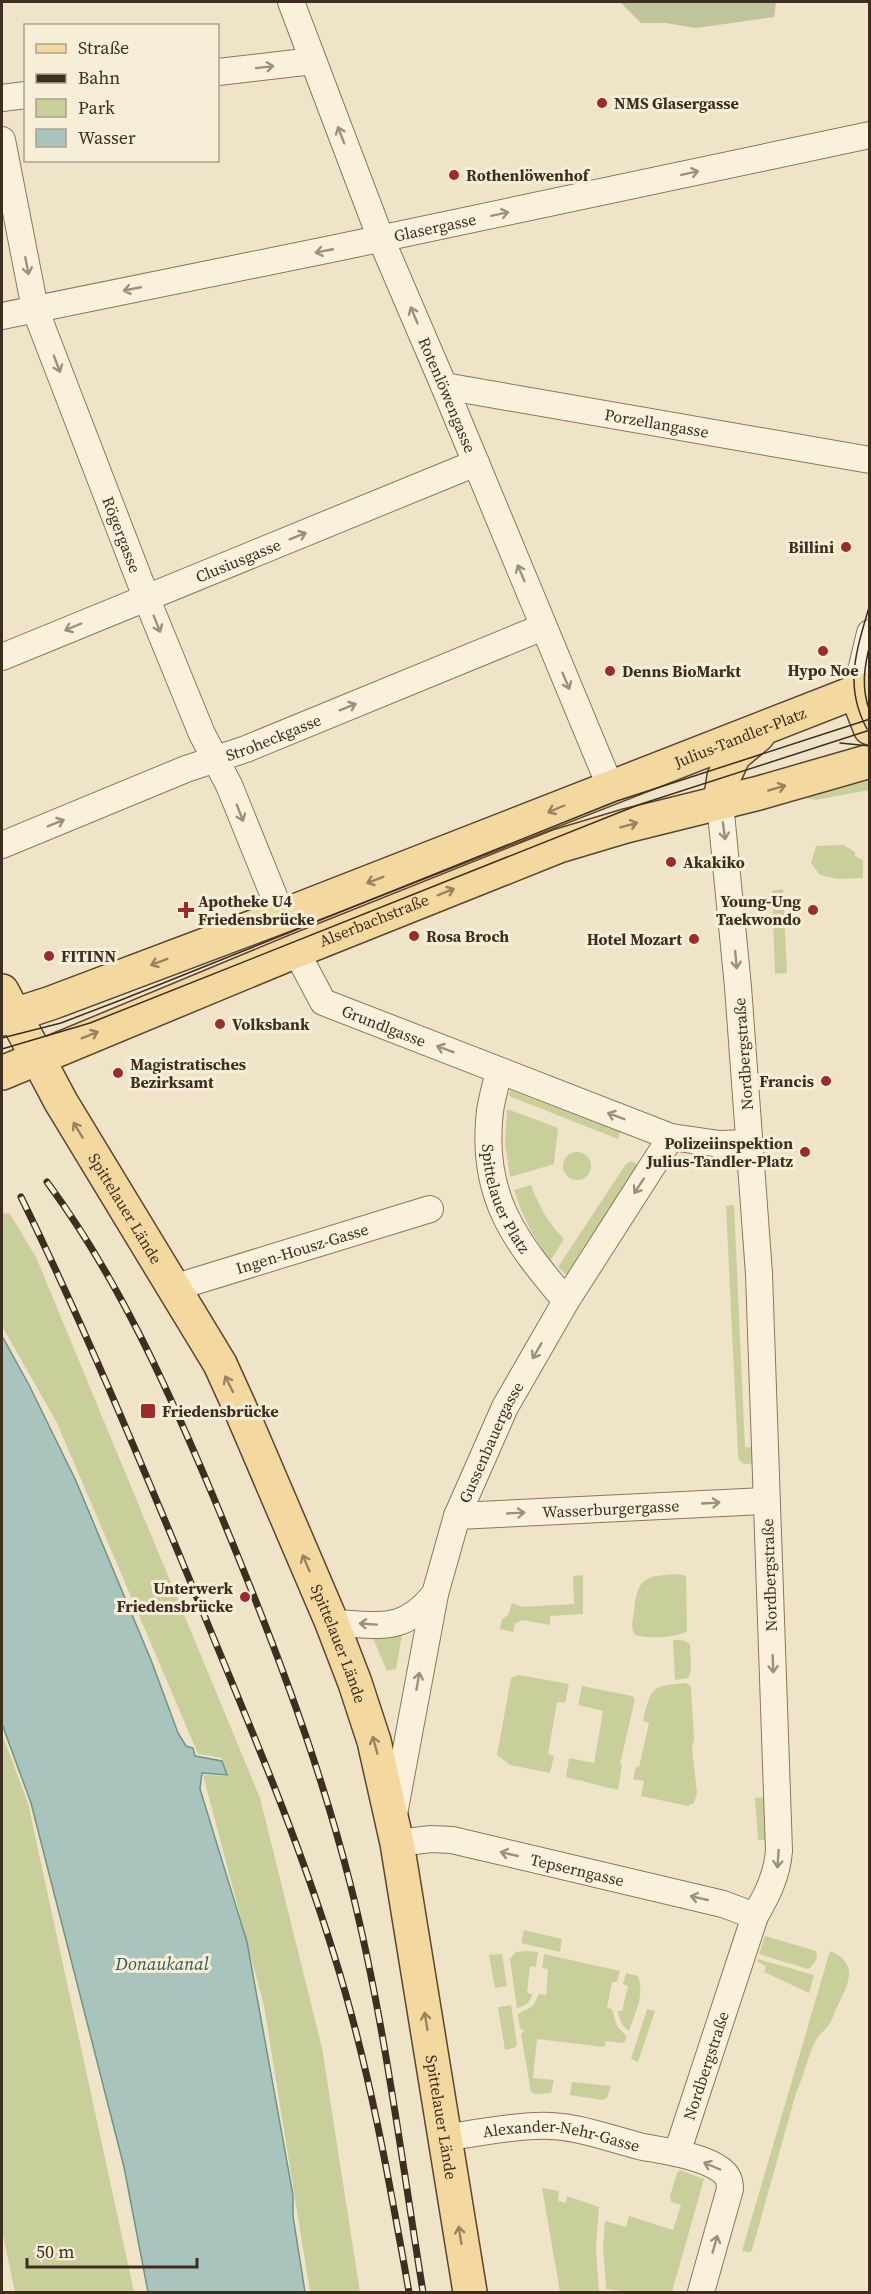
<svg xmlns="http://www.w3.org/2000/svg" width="871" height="2294" viewBox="0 0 871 2294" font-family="'Source Serif 4',serif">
<rect width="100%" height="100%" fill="#f0e4c8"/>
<g fill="#c9cf9b">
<polygon points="869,777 869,790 816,800 804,798"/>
<polygon points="844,845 855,852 855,856 863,860 863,878 838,879 820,875 811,863 816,846"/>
<polygon points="783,889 787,973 775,974 772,891"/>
<polygon points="510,1090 620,1132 618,1139 509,1096"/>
<polygon points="507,1109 558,1128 554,1164 510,1177 505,1143"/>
<circle cx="577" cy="1166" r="14"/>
<polygon points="631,1161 638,1165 566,1275 558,1267 626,1164"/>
<path d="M531,1185C539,1206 548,1223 564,1239L551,1260C533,1239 522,1215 514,1190Z"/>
<polygon points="734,1205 745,1447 756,1448 760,1463 744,1464 739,1460 738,1455 726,1206"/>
<polygon points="2,1213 10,1214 36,1257 260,1798 322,2048 360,2292 310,2292 264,2006 203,1775 228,1776 222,1758 198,1754 57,1423 2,1326"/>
<path d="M678,1574L686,1576L687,1631C676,1638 648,1639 635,1635C630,1628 633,1619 634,1611C637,1577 646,1576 678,1574Z"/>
<polygon points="583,1575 583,1614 550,1616 550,1625 522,1620 515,1624 513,1632 500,1629 502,1619 508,1615 512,1603 523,1607 574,1604 573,1576"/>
<polygon points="402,1634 396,1669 387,1671 372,1636"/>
<polygon points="673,1640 683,1640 690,1644 691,1671 688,1678 675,1680"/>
<polygon points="519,1675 569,1684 565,1703 557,1702 548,1754 554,1756 550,1773 510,1765 497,1755 511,1678"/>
<path d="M685,1683L690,1685L691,1688L694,1739L692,1748L697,1793L694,1803L688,1806L641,1796L644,1781L633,1779L636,1767H639L649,1723L643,1721C651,1688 650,1686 685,1683Z"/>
<polygon points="582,1686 632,1696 635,1699 620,1764 622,1765 618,1790 566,1777 569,1758 594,1763 603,1711 578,1705"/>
<polygon points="2,1734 28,1803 134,2292 15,2292 2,2231"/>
<polygon points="769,1797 771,1840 758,1840 755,1798"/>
<polygon points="524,1930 562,1939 560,1952 521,1943"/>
<path d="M765,1936L816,1951C819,1957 814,1965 808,1969L759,1954Z"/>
<path d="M527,1951L538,1952L536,1967L530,1966L527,1993L532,1994C531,2002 525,2006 517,2008L510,1959L516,1952Z"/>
<path d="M830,1951C859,1963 849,1983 838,2005C834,2012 833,2020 828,2026C824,2031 819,2035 816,2040C807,2058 804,2076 796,2093L752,2250L749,2252L742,2251Z"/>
<polygon points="502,1954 507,1986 495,1988 489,1955"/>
<polygon points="544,1954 620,1971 617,1982 612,1982 607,2008 612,2009 617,2026 627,2037 624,2043 606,2041 604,2047 537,2039 533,2078 554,2080 551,2093 535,2094 531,2092 521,2034 525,2031 520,2028 518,2014 533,2006 539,1994 546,1995 548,1969 542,1968"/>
<polygon points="758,1959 814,1975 809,1993 764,1972 766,1967 757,1961"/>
<path d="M626,1973L638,1976C645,1995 635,2013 629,2031C623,2027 618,2018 618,2011H622L628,1986L623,1984Z"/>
<polygon points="511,2005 517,2044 516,2047 505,2050 498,2007"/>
<polygon points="647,2009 655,2011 638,2062 631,2059"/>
<polygon points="572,2082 611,2086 607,2098 602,2100 570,2095"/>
<polygon points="680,2170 704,2179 672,2292 627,2292 606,2289 603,2247 605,2221 626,2227 629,2216 673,2230 681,2205 671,2202 670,2196 677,2173"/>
<polygon points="542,2188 559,2191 558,2201 566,2203 567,2196 599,2207 596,2248 599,2292 560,2292"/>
</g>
<polygon fill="#bfc49a" points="620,2 776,2 774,17 696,28 665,23 641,23"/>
<polygon fill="#a9c4bc" stroke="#6f938a" stroke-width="1.5" points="2,1336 29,1385 76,1481 151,1660 178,1733 186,1746 193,1748 195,1756 222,1761 227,1775 202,1773 200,1789 247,1942 293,2195 293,2216 305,2292 148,2292 124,2167 31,1803 2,1724"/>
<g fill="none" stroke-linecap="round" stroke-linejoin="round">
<g stroke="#8d765c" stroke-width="28">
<g id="minor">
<path id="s1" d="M291,2L381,239L444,386L610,786"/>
<polyline points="218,72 313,61"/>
<polyline points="2,98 26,95"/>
<path id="s2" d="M2,140L35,309L146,597L202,734L229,785L282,916"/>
<path id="s3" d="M2,316L341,247L870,135"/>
<path id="s4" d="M444,386L870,460"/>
<path id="s5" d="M2,657L476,463"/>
<polyline points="856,692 870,633"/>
<path id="s6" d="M2,845L186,769L246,749L543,627"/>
<path id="s7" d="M296,951L323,1002L671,1137L720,1144L750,1143"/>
<path id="s8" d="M499,1071C496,1084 492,1098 490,1111C480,1195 514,1240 566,1301"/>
<path id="s9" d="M173,1288L430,1209"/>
<path id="s10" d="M457,1516L766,1501"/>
<path d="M332,1623C378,1624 402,1635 435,1594"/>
<path id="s11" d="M394,1814L435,1594L457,1516L505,1407L566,1301L671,1137"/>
<path id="s12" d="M397,1843L431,1839L452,1840L723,1904L755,1916"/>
<path id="s13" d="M445,2138C475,2133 505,2127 536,2126C575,2124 606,2138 643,2147C665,2151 703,2156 721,2170C728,2175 730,2181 730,2189L701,2292"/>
<path id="s14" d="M677,2153L755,1916C767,1895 777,1876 779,1851L759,1274L738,987L720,803"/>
</g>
</g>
<g stroke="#5b4430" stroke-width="36">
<g id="major">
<polyline points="856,692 870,728"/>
<polyline points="720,803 724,777 734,755 758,735"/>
<path id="s15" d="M2,991L61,1102L220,1364L240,1408L332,1623L355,1683L374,1741L397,1843L470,2292"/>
<path id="s16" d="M2,1019L51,1003L282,916L853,693L870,689"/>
<path id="s17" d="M2,1073L296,951L559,846L626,826L759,793L870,761"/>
</g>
</g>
<use href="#minor" stroke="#faf1dc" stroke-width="26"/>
<use href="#major" stroke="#f3d9a0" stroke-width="33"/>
<g stroke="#3d2e20" stroke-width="1.5">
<path d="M870,644C864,668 861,688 870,712"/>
<path d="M867,729C843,685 857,649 870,604"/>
<polyline points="840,743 870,746"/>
<polyline points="2,1038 61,1023 121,1000 617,801 870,719"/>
<polyline points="2,1049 90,1023 638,805 870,730"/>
</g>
<g stroke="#3d2e20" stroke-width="7">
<g id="rail">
<path d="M47,1182C118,1278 167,1387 213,1496C266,1623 316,1750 350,1883C384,2017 401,2156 423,2292"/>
<path d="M21,1197C83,1324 137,1453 191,1583C241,1706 295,1828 334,1955C369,2066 389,2179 409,2292"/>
</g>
</g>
<use href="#rail" stroke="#f7eed8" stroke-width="4.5" stroke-dasharray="14" stroke-linecap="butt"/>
</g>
<defs><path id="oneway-shaft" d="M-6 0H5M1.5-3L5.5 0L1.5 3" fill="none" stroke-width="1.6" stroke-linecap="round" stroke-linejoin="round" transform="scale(1.5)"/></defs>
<g stroke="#9c907e">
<use href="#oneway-shaft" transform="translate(265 67) rotate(-7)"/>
<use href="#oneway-shaft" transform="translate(341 135) rotate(-111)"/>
<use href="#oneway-shaft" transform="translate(690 173) rotate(-12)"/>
<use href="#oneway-shaft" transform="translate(500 214) rotate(-12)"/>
<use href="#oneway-shaft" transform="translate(324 251) rotate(169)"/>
<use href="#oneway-shaft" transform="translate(27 266) rotate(79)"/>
<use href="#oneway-shaft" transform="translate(132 289) rotate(169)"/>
<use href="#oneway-shaft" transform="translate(414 315) rotate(-113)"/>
<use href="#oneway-shaft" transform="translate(57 364) rotate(69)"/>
<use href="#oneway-shaft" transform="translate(298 536) rotate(-22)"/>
<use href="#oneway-shaft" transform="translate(521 573) rotate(-113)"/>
<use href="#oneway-shaft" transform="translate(157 624) rotate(68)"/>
<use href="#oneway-shaft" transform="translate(73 627) rotate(157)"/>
<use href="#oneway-shaft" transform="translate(566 681) rotate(67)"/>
<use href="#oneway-shaft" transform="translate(348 707) rotate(-22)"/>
<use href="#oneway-shaft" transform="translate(240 813) rotate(69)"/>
<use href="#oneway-shaft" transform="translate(56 823) rotate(-22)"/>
<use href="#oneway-shaft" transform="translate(724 831) rotate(82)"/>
<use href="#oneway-shaft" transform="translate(736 960) rotate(85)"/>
<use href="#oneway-shaft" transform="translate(445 1049) rotate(-159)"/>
<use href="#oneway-shaft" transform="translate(616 1116) rotate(-159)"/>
<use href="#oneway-shaft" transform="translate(639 1186) rotate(123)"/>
<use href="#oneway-shaft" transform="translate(537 1351) rotate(120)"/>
<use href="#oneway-shaft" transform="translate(711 1503) rotate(-3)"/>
<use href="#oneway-shaft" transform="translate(516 1513) rotate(-3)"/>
<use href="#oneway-shaft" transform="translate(368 1624) rotate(-176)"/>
<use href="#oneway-shaft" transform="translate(773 1664) rotate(88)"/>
<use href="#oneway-shaft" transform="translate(418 1681) rotate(-80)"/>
<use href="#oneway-shaft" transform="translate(509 1854) rotate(-167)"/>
<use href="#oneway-shaft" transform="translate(778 1859) rotate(94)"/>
<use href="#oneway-shaft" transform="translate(699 1898) rotate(-167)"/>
<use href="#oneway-shaft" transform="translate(712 2166) rotate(-157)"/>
<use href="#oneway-shaft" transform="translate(715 2244) rotate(-74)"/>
</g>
<g stroke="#988460">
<use href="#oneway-shaft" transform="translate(777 788) rotate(-16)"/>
<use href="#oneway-shaft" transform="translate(556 809) rotate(157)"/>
<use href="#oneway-shaft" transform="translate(629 825) rotate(-15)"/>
<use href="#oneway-shaft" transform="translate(375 880) rotate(159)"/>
<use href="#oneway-shaft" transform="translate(446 892) rotate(-22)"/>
<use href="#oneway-shaft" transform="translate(159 962) rotate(159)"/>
<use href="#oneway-shaft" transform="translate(90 1035) rotate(-22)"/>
<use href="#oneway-shaft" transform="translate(78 1130) rotate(-121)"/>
<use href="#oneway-shaft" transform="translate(229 1384) rotate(-116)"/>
<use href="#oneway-shaft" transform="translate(306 1563) rotate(-113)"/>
<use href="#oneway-shaft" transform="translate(375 1745) rotate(-105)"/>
<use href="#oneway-shaft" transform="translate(426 2021) rotate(-99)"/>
<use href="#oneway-shaft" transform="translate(460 2235) rotate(-99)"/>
</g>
<g fill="#9e2a2b" stroke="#f7eed8" stroke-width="2">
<circle cx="602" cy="103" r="6"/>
<circle cx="454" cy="175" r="6"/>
<circle cx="846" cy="547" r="6"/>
<circle cx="823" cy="651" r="6"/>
<circle cx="610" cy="671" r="6"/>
<circle cx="671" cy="862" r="6"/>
<path d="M183 901h6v6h6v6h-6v6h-6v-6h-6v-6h6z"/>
<circle cx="813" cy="910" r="6"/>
<circle cx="414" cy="936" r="6"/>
<circle cx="694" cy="939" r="6"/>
<circle cx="49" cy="956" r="6"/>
<circle cx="220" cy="1024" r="6"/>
<circle cx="118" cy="1073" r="6"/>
<circle cx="826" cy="1081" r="6"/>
<circle cx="805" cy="1152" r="6"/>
<rect x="140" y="1403" width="16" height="16" rx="3"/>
<circle cx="245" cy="1597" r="6"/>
</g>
<g text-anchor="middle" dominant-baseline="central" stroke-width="6" stroke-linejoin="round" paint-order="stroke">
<g font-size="16" font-weight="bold" fill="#3d2e20" stroke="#f7eed8" text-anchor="start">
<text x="614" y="103">NMS Glasergasse</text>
<text x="466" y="175">Rothenlöwenhof</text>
<text x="834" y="547" text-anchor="end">Billini</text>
<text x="823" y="670" text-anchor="middle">Hypo Noe</text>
<text x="622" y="671">Denns BioMarkt</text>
<text x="683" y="862">Akakiko</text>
<text x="198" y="901">Apotheke U4<tspan x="198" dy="18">Friedensbrücke</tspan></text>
<text x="801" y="901" text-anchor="end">Young-Ung<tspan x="801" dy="18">Taekwondo</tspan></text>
<text x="426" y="936">Rosa Broch</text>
<text x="682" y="939" text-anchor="end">Hotel Mozart</text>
<text x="61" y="956">FITINN</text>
<text x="232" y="1024">Volksbank</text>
<text x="130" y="1064">Magistratisches<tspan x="130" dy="18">Bezirksamt</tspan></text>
<text x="814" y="1081" text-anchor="end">Francis</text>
<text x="793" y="1143" text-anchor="end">Polizeiinspektion<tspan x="793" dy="18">Julius-Tandler-Platz</tspan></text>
<text x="162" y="1411">Friedensbrücke</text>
<text x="233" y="1588" text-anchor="end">Unterwerk<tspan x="233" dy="18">Friedensbrücke</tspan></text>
</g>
<g font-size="16" fill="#3d2e20" stroke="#f7eed8">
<text stroke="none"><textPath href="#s3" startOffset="442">Glasergasse</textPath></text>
<text stroke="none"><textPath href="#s1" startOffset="423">Rotenlöwengasse</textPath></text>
<text stroke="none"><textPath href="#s4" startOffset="216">Porzellangasse</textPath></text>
<text stroke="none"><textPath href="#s2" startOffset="414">Rögergasse</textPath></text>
<text stroke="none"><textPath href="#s5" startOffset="255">Clusiusgasse</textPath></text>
<text stroke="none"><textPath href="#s6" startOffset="292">Stroheckgasse</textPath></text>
<text stroke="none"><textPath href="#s16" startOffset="790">Julius-Tandler-Platz</textPath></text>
<text stroke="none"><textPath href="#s17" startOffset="402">Alserbachstraße</textPath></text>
<text stroke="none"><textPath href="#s7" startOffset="123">Grundlgasse</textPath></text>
<text transform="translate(743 1054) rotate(-94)">Nordbergstraße</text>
<text stroke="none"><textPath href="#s8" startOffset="132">Spittelauer Platz</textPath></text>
<text stroke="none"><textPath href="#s15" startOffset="250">Spittelauer Lände</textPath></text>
<text stroke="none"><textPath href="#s9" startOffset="135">Ingen-Housz-Gasse</textPath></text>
<text stroke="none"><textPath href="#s11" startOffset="386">Gussenbauergasse</textPath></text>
<text stroke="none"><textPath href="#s10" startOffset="154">Wasserburgergasse</textPath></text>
<text transform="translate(769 1575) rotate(-92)">Nordbergstraße</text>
<text stroke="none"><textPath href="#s15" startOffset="736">Spittelauer Lände</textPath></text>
<text stroke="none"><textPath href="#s12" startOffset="184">Tepserngasse</textPath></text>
<text stroke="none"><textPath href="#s14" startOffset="92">Nordbergstraße</textPath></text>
<text stroke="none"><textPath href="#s15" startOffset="1222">Spittelauer Lände</textPath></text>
<text stroke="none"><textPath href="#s13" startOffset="118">Alexander-Nehr-Gasse</textPath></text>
</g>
<g font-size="18" font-style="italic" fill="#2f5d5a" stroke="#f7eed8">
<text x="162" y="1963">Donaukanal</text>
</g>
</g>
<rect width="871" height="2294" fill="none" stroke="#3d2e20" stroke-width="6"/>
<rect x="24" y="24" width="195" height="138" fill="#f7eed8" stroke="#ada18e" stroke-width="1.5"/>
<rect x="36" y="44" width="30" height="9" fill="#f3d9a0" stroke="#ada18e" stroke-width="1.5"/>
<text x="78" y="54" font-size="18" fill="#3d2e20">Straße</text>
<rect x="36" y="74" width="30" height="9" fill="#3d2e20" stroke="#ada18e" stroke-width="1.5"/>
<text x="78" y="84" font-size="18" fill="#3d2e20">Bahn</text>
<rect x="36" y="99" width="30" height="18" fill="#c9cf9b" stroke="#ada18e" stroke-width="1.5"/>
<text x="78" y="114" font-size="18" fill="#3d2e20">Park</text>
<rect x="36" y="129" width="30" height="18" fill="#a9c4bc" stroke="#ada18e" stroke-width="1.5"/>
<text x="78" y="144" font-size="18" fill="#3d2e20">Wasser</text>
<path d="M27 2258v9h170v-9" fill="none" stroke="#3d2e20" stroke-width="3"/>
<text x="36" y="2258" font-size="18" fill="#3d2e20" stroke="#f7eed8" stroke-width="4.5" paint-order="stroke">50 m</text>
</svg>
